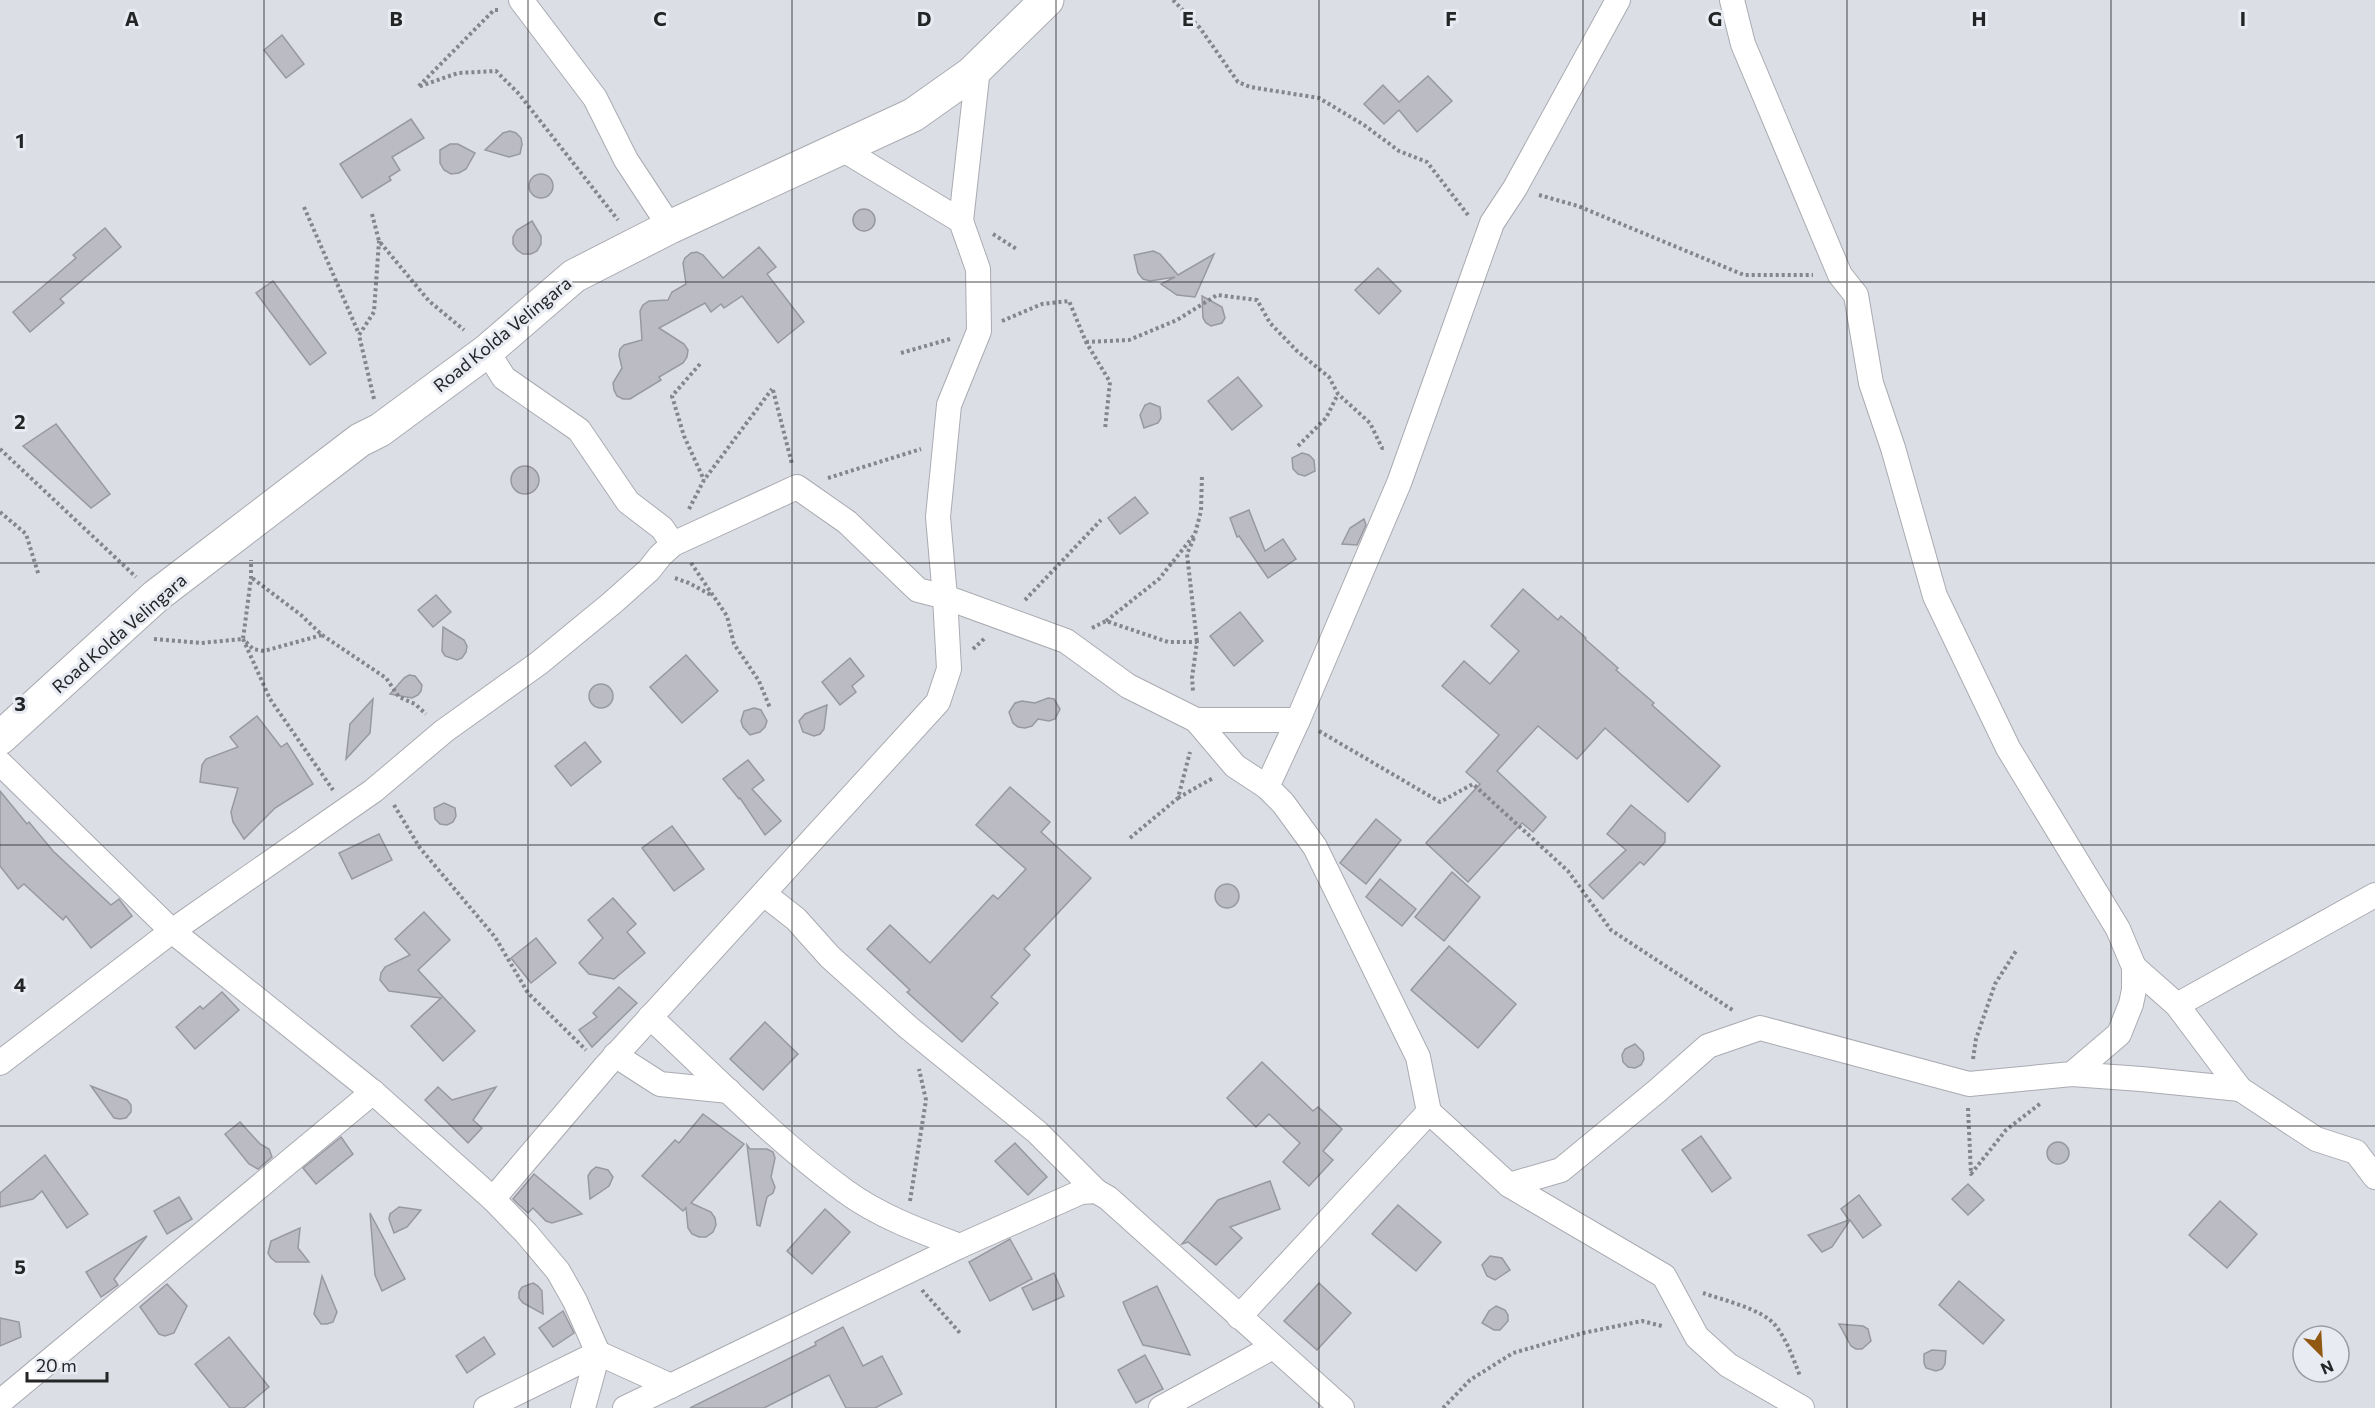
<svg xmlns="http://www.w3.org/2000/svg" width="2375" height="1408" viewBox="0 0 2375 1408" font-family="Commissioner,sans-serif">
<rect width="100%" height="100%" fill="#dcdee5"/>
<g fill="#bbbcc3" stroke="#9899a0" stroke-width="1.5">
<polygon points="282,35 304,64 286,78 264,50"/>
<polygon points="1428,76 1452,101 1417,132 1399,110 1384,124 1364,104 1383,85 1399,102"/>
<polygon points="411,119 424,138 392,157 400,170 389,177 391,180 362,198 340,164"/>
<polygon points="510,131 516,133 521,138 522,144 520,154 509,157 485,150 503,133"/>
<polygon points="450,144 458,144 475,153 466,169 459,173 451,174 444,170 440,163 440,150"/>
<circle cx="541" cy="186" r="12"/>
<circle cx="864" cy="220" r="11"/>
<polygon points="532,221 541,236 541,244 537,251 531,254 523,254 517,250 513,244 513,237 517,230"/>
<polygon points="105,228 121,247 60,299 64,303 30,332 13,312 76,258 73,255"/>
<polygon points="759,247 776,267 767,274 804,322 778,343 742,296 724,308 721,304 711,312 705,303 659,328 684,344 688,350 687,357 683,363 659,377 661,380 630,399 623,399 617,396 614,390 613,383 622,368 619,355 620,349 624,345 642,340 640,311 643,305 649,301 668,300 672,292 686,284 683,263 685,258 691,253 697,252 703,255 723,278"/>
<polygon points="1153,251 1160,254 1178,275 1214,254 1195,297 1177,295 1161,284 1175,277 1150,281 1143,279 1138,273 1134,255"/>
<polygon points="1378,268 1401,291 1379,314 1355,290"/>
<polygon points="273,281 326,353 310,365 256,293"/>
<polygon points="1202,296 1222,307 1225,318 1222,323 1211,326 1206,323 1203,318"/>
<polygon points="1238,377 1262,406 1232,430 1208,401"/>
<polygon points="1150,403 1160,407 1161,418 1158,423 1144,428 1140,415 1145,405"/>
<polygon points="56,424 110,494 91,508 23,446"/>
<polygon points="1302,453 1309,455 1314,460 1315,471 1305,476 1298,474 1293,469 1292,458"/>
<circle cx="525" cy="480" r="14"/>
<polygon points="1135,497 1148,513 1120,534 1108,518"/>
<polygon points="1249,510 1265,551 1283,539 1296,559 1268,578 1239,536 1237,537 1230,518"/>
<polygon points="1364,519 1366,525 1357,545 1342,544 1350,528"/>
<polygon points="1523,589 1558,620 1561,616 1586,638 1585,639 1618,668 1616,670 1654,703 1652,705 1720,766 1688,802 1605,728 1577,759 1538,726 1497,771 1546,817 1533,832 1522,823 1468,882 1426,843 1480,784 1466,772 1499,735 1442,686 1464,661 1490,684 1519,651 1491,626"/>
<polygon points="436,595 451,612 433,627 418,610"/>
<polygon points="1240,612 1263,641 1234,666 1210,636"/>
<polygon points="443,627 464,640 467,646 466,652 462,658 457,660 445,656 442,651"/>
<polygon points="686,655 718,691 682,723 650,687"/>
<polygon points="850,658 864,676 852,686 856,692 840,705 822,682"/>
<polygon points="409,675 415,676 422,685 421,691 418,695 412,698 390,694 404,678"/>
<circle cx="601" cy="696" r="12"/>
<polygon points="1048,698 1054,699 1060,709 1055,719 1049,721 1038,719 1032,726 1025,728 1018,727 1013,723 1009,712 1015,703 1022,701 1035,703"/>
<polygon points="373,699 370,733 346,759 350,724"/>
<polygon points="827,705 824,729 820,734 814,736 803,732 799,721 805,714"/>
<polygon points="754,708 761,710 767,721 765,727 760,732 750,735 743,727 741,721 744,711"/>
<polygon points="257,716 281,747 287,743 313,784 275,808 244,839 233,822 231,812 238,788 200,782 202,765 206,759 238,747 230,737"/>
<polygon points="585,742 601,762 571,786 555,766"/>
<polygon points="748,760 764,780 752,789 781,821 765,835 740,798 739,799 723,779"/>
<polygon points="1010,787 1050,822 1041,832 1091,878 1024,949 1030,955 991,997 998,1003 962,1042 907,992 910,990 867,949 890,925 930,963 993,895 998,899 1026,869 976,825"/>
<polygon points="0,791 27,824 29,822 53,851 111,905 119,899 132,916 91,948 66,916 63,920 24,884 18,889 0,866"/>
<polygon points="444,803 455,808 456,816 453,822 447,825 440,824 435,819 434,808"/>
<polygon points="1631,805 1665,833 1665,842 1644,865 1640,862 1603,899 1589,885 1626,850 1607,834"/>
<polygon points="1376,819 1401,840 1366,884 1340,863"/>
<polygon points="672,826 704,869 674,891 642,848"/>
<polygon points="379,834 392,860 352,879 339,853"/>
<polygon points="1452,872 1480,897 1444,941 1415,917"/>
<polygon points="1380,879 1416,909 1402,926 1366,897"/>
<circle cx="1227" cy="896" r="12"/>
<polygon points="613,898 636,924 627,932 645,953 614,979 589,974 579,963 603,938 588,920"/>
<polygon points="424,912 450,940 418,970 475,1031 443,1061 411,1026 441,998 389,991 380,980 381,973 385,967 410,955 395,939"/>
<polygon points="536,938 556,963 531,983 511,958"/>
<polygon points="1449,946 1516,1004 1478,1048 1411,990"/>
<polygon points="619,987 637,1003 592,1047 579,1030 597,1017 593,1013"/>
<polygon points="222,992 239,1010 195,1049 176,1027 200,1006 203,1009"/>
<polygon points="765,1022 798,1054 763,1090 730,1059"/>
<polygon points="1635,1044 1643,1052 1644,1059 1641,1065 1635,1068 1628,1067 1623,1062 1622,1055 1625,1049"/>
<polygon points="1262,1062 1313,1111 1318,1107 1342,1129 1323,1151 1333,1160 1309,1186 1283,1162 1300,1143 1269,1114 1256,1127 1227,1098"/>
<polygon points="91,1086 127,1100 131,1105 131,1112 126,1118 120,1119 114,1118"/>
<polygon points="438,1087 452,1100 496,1087 473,1120 482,1128 468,1143 425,1100"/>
<polygon points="703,1114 744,1144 691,1203 711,1212 715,1218 716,1225 713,1232 706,1237 699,1237 692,1234 688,1228 686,1208 683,1211 642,1176 675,1140 679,1143"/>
<polygon points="240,1122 260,1144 269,1149 272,1157 258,1169 249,1164 225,1134"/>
<polygon points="1701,1136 1731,1178 1712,1192 1682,1150"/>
<polygon points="341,1137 353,1154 316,1184 303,1168"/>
<circle cx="2058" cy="1153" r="11"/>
<polygon points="1015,1143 1047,1177 1028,1195 995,1161"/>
<polygon points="747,1145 750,1149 767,1149 773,1152 775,1158 771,1177 775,1187 773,1193 767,1197 760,1226 757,1225"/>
<polygon points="45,1155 88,1214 67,1228 42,1191 33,1199 0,1207 0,1193"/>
<polygon points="596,1167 608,1170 613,1177 609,1186 590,1199 588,1176 591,1171"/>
<polygon points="534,1174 582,1214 552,1223 546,1221 533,1208 528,1213 518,1204 513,1199"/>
<polygon points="1270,1181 1280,1209 1230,1227 1242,1238 1216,1265 1188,1242 1182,1244 1218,1200"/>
<polygon points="1968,1184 1984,1200 1968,1215 1952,1199"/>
<polygon points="1859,1195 1881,1225 1863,1238 1850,1220 1832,1247 1822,1252 1808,1235 1849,1220 1841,1209"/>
<polygon points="179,1197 192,1219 167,1234 154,1211"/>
<polygon points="2220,1201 2257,1234 2227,1268 2189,1235"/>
<polygon points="1398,1205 1441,1242 1416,1271 1372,1234"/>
<polygon points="399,1207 421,1210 407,1227 394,1233 389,1219 390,1214"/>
<polygon points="825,1209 850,1232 812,1274 787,1251"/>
<polygon points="370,1213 405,1279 382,1291 375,1275"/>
<polygon points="300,1228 298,1248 309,1262 276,1262 271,1258 268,1253 271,1241"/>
<polygon points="147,1236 114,1279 118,1285 101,1297 86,1272"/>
<polygon points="1010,1239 1032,1279 990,1301 969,1262"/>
<polygon points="1490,1256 1502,1258 1510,1270 1495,1280 1487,1276 1482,1265"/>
<polygon points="1054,1273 1064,1296 1033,1310 1022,1288"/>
<polygon points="322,1276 337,1312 333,1322 327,1324 321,1324 314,1314"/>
<polygon points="1959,1281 2004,1320 1983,1344 1939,1305"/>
<polygon points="533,1283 538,1286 542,1291 543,1314 523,1303 519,1298 519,1292 522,1287"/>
<polygon points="1319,1283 1351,1313 1317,1350 1284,1321"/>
<polygon points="167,1284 187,1306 174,1333 165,1336 159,1334 140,1307"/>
<polygon points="1157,1286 1190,1355 1143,1345 1128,1314 1123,1302"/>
<polygon points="1496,1306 1505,1310 1508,1315 1508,1321 1500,1330 1494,1330 1482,1323 1489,1311"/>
<polygon points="563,1311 574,1333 553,1347 539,1328"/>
<polygon points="0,1318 19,1322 21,1337 0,1346"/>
<polygon points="1839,1324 1863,1326 1868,1329 1871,1341 1862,1349 1856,1349 1851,1346"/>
<polygon points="843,1327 863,1366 882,1356 902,1394 875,1408 846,1408 829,1375 764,1408 690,1408 816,1345 815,1342"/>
<polygon points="229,1337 269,1387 244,1408 230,1408 195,1364"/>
<polygon points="484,1337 495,1354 467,1373 456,1356"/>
<polygon points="1932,1350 1946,1351 1945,1364 1942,1369 1936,1371 1926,1368 1924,1363 1924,1354"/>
<polygon points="1145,1355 1163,1389 1136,1403 1118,1370"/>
</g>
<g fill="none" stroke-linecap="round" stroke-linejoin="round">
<g stroke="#aaabb2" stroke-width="26">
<g id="minor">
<polyline points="521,0 595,98 626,160 670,227"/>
<polyline points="842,149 961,221 978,269 979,331 949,405 938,517 945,597 1066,641 1128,686 1196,720 1235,766 1267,787 1283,803 1315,847 1418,1057 1429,1112"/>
<polyline points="961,221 978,68"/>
<polyline points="487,351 504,378 579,430 628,502 662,528 673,544"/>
<polyline points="1196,720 1298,720"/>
<polyline points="0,763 172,931 373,1092 493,1199 526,1233 558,1271 575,1301 598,1353 583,1408"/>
<polyline points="1267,787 1298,720 1399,483 1492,223 1515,188 1618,0"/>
<polyline points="764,894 796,919 830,957 909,1028 1037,1132 1096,1191"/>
<polyline points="2134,967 2177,1005 2240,1089 2316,1139 2356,1152 2375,1177"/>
<polyline points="2177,1005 2375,895"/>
<path d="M650,1017C714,1076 775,1140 845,1191C879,1216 920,1231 960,1246L1081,1192L1096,1191L1108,1198L1342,1408"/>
<polyline points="615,1055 660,1084 729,1091"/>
<polyline points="0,1063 172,931 373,791 444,731 539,663 612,603 649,570 660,556 673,544 797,487 847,522 918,590 945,597 949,669 938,702 605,1067 493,1199"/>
<polyline points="2072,1074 2141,1079 2240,1089"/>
<polyline points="1509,1185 1561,1170 1657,1091 1708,1046 1760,1028 1969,1084 2072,1074 2119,1034 2131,1004 2134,990 2134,967 2118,929 2008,748 1935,596 1893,448 1871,383 1856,295 1840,275 1743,44 1732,0"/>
<polyline points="1239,1317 1429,1112 1509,1185 1664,1276 1697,1337 1728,1365 1802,1408"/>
<polyline points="0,1402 373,1092"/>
<polyline points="486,1408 598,1353 671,1386"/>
<polyline points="625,1408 960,1246"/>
<polyline points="1161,1408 1273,1347"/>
</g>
</g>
<g stroke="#aaabb2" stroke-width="35">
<polyline id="secondary" points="0,738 156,596 360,440 380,430 487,351 574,276 670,227 913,115 971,74 1047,0"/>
</g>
<g stroke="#85868b" stroke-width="4" stroke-dasharray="3 3" stroke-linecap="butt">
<polyline points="1173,0 1200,28 1238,82 1250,87 1319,98 1364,125 1399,151 1427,162 1468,215"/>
<polyline points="498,10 494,10 418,87 458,73 496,71 519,94 618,220"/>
<polyline points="1539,195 1578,206 1744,275 1813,275"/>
<polyline points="304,207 359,334"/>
<polyline points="372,214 379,241 429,301 464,330"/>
<polyline points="993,234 1018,250"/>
<polyline points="1002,321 1042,304 1069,301 1086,342 1110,382 1105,429"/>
<polyline points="1086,342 1129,340 1177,320 1217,295 1257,300 1270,323 1297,351 1329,377 1338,394 1370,423 1382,448 1384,448"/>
<polyline points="901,353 950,339"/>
<polyline points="700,364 672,396 684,436 704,480"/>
<polyline points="773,390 792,464"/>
<polyline points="374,399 359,335 374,312 379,241"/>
<polyline points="1298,446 1326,418 1338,394"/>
<polyline points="0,449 136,577"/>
<polyline points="828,478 921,449"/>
<polyline points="689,509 704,480 772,389"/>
<polyline points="0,512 26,534 39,576"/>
<polyline points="1194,538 1187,554 1197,642"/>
<polyline points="691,563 727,616 734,644 759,681 770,708"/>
<polyline points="675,578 689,583 711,595"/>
<polyline points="1025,600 1101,520"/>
<polyline points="1106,621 1159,579 1195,534 1201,511 1202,475"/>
<polyline points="1092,628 1106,621 1168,642 1197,642 1192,678 1193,691"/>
<polyline points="322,635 386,678 399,697 415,704 426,714"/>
<polyline points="154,639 201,643 243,639 251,578 251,560"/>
<polyline points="243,639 270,699 333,790"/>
<polyline points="246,642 253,649 264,651 322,635 301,615 252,578"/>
<polyline points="973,649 985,638"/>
<polyline points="1319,731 1440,802 1473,784 1568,871 1611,930 1734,1011"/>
<polyline points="1178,798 1213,778"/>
<polyline points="394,805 420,848 495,937 528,993 586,1050"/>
<polyline points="1130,838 1178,798 1190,752"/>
<polyline points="1973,1059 1976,1039 1995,984 2016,951"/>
<polyline points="1968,1108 1971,1174 2006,1130 2041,1103"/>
<polyline points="910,1201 926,1100 919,1069"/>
<polyline points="922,1290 960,1333"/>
<path d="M1703,1293C1723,1300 1762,1309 1775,1325C1787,1340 1793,1358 1800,1376"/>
<polyline points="1443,1408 1470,1380 1513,1353 1583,1333 1642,1321 1662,1326"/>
</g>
<use href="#minor" stroke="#fff" stroke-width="24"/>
<use href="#secondary" stroke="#fff" stroke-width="33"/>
</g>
<path fill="none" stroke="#242527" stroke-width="1.5" stroke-opacity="0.55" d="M264,0V1408M528,0V1408M792,0V1408M1056,0V1408M1319,0V1408M1583,0V1408M1847,0V1408M2111,0V1408M0,282H2375M0,563H2375M0,845H2375M0,1126H2375"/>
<g text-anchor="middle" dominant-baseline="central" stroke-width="6" stroke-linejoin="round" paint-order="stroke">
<g font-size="18" fill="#242527" stroke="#e9ebf2">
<text transform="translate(502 334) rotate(-39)">Road Kolda Velingara</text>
<text transform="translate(119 633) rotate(-41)">Road Kolda Velingara</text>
</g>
</g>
<g font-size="20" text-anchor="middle" font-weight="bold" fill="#242527" stroke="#e9ebf2" stroke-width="6" stroke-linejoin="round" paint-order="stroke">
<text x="132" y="26">A</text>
<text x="396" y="26">B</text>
<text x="660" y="26">C</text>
<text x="924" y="26">D</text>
<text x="1188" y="26">E</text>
<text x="1451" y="26">F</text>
<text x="1715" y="26">G</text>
<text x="1979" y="26">H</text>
<text x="2243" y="26">I</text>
<text x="20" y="148">1</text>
<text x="20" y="429">2</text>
<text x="20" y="711">3</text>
<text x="20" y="992">4</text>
<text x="20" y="1274">5</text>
</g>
<g transform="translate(2321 1354) rotate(156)"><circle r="28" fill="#e9ebf2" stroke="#9a9ca1" stroke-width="1.5"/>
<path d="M0-4.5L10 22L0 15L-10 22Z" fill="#915811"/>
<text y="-9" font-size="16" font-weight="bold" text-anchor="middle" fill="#242527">N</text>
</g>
<path d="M27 1372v9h80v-9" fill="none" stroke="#242527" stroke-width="3"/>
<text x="36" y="1372" font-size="18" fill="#242527" stroke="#e9ebf2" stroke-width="4.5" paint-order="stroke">20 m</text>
</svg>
